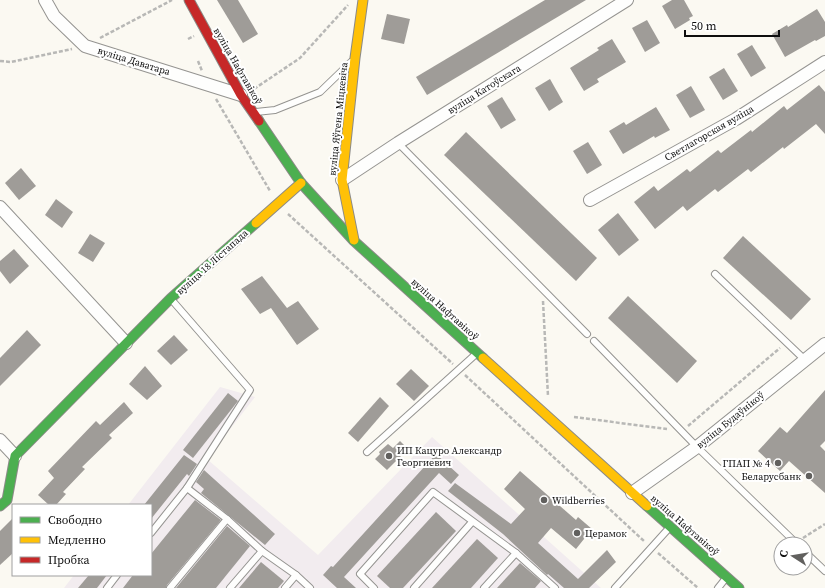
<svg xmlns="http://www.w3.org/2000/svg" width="825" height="588" viewBox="0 0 825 588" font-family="'Source Serif 4',serif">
<rect width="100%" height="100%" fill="#fbf9f2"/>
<polygon fill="#f2ecef" points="220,387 255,397 207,459 318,555 432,437 601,588 64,588 74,575 151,575 151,505 128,505"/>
<g fill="#9f9c98">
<polygon points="217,0 238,0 258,34 243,43"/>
<polygon points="545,0 586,0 427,95 416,77"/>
<polygon points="672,0 684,0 693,16 689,18 690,20 675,29 662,6"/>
<polygon points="817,9 825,22 825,36 816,41 815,40 785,57 772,34 787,25 788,27"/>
<polygon points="387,14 410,19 404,44 381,39"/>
<polygon points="647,20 660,43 645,52 632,28"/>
<polygon points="612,39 626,62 597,79 599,82 584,91 570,68 599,50 597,48"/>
<polygon points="752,45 766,68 751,77 737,54"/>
<polygon points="724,68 738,91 723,100 709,77"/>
<polygon points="550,79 563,102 549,111 535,88"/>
<polygon points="819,85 825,92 825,134 816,124 784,149 783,147 751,172 748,169 718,192 715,189 687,211 683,206 655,229 634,202 654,186 658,191 687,169 690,172 718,150 721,153 751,130 752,132 784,106 787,110"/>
<polygon points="691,86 705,110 690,118 676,95"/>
<polygon points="502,97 516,120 501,129 487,106"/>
<polygon points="656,107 670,130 655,138 654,136 623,154 609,131 624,122 626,125"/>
<polygon points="466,132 597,258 576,281 444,155"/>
<polygon points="588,142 602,165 587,174 573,151"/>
<polygon points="21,168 36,186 19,200 5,183"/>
<polygon points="56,199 73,212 62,228 45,215"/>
<polygon points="618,213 639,240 619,256 598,230"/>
<polygon points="90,234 105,243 93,262 78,253"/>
<polygon points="743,236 811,299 791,320 723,258"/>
<polygon points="14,249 29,266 10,284 0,271 0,261"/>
<polygon points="262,276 287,308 298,301 319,329 297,345 271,308 260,314 241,289"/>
<polygon points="628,296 697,361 677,383 608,318"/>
<polygon points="27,330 41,345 0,386 0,358"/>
<polygon points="174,335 188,350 171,365 157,351"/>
<polygon points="145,366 162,386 147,400 129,384"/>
<polygon points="411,369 429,386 414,401 396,384"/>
<polygon points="825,390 825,441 820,446 825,451 825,493 789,461 780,471 758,451 780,427 787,433"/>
<polygon points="228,393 238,401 193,458 183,450"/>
<polygon points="380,397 389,406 358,442 348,433"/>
<polygon points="124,402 133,413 109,435 112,438 82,467 85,469 63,492 66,494 56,505 49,505 38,495 54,478 48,471 96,421 100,425"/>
<polygon points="400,441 408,449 387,470 375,459 380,454 379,452 388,444 393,448"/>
<polygon points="436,454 459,475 451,484 439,473 344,577 356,588 337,588 323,575 331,566 333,567"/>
<polygon points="184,455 197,464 189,476 187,474 151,519 151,505 144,505"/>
<polygon points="204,470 275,534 265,545 201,493 204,489 196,482"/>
<polygon points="520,471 576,520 578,517 592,529 576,549 551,528 538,543 578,579 607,550 616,562 589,588 564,588 548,574 547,575 503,534 448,491 455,483 511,524 525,509 504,489"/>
<polygon points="195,500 221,520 167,585 166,588 123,588 133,575 151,575 151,554"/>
<polygon points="436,512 456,531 403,588 390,588 377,576"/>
<polygon points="13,518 13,553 0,565 0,531"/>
<polygon points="227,526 250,546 216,588 176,588"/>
<polygon points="477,539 498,558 471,588 432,588"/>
<polygon points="261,562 284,581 278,588 239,588"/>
<polygon points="520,563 541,581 535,588 497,588"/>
<polygon points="89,575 107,575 97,588 78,588"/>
</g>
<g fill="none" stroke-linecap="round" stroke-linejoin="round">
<g stroke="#959491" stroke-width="8">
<g id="lane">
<polyline points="256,112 275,110 320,92 351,62"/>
<polyline points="398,143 587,334"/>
<polyline points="715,274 805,360"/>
<polyline points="171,299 250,390 187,488"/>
<polyline points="594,341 697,447 797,544"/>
<polyline points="367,452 476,354"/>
<polyline points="151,533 187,488 227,519 262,551 296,575 310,588"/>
<polyline points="805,552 825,571"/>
<polyline points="107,588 117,575"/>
<polyline points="170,588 227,519"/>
<polyline points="230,588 262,551"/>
<polyline points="285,588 296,575"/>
<polyline points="374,588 360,574 433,492 516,553 555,588"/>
<polyline points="414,588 472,522"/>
<polyline points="484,588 516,553"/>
<polyline points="615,588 670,527"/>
<polyline points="718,588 726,578"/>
</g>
</g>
<g stroke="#959491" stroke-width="14">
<g id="street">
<polyline points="45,0 54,16 85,46 241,95"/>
<polyline points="342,180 398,143 627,0"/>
<polyline points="590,200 736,119 825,62"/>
<polyline points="0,207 126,343"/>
<polyline points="0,440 15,456"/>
<polyline points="632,493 697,447 825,344"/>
</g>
</g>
<g stroke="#8b8a87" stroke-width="11">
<g id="fast">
<polyline points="259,121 301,183 354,241 483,358"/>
<polyline points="0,506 7,500 15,456 171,298 256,223"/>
<polyline points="647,506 739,588"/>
</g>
</g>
<g stroke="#8b8a87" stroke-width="11">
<g id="slow">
<polyline points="256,223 301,183"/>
<polyline points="354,240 342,180 355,58 363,0"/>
<polyline points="483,358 647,506"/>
</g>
</g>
<g stroke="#8b8a87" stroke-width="11">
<polyline id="jam" points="189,0 241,95 259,121"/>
</g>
<g stroke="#b8b8b6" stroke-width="2.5" stroke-dasharray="4 2" stroke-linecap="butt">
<polyline points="100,38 172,0"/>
<polyline points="188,39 194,36"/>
<polyline points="0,61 11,62 72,49"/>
<polyline points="198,61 202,71"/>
<polyline points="254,89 300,58 348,5"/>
<polyline points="216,99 270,191"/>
<polyline points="288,214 453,364"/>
<polyline points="543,301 548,396"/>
<polyline points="465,375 645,542"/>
<polyline points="574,417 667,429"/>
<polyline points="688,426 780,348"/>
<polyline points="803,538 825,524"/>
<polyline points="658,553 698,588"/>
</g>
<use href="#lane" stroke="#fefefd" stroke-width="6"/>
<use href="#street" stroke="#fefefd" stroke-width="12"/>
<use href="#fast" stroke="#4caf50" stroke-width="9"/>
<use href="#slow" stroke="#ffc107" stroke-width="9"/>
<use href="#jam" stroke="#c62828" stroke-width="9"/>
</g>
<g fill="#61605e" stroke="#fff" stroke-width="1.5">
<circle cx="389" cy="456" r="4"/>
<circle cx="778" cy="463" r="4"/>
<circle cx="809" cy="476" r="4"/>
<circle cx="544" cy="500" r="4"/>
<circle cx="577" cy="533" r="4"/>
</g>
<g text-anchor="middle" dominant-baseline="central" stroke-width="4" stroke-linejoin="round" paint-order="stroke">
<g font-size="10" fill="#0e0e0e" stroke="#fff">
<text transform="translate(134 61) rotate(17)">вуліца Даватара</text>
<text transform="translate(238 66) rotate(60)">вуліца Нафтавікоў</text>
<text transform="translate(484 89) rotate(-32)">вуліца Катоўскага</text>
<text transform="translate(338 119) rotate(-84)">вуліца Яўгена Міцкевіча</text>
<text transform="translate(709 133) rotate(-30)">Светлагорская вуліца</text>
<text transform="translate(212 262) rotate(-42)">вуліца 18 Лістапада</text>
<text transform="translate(445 309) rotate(42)">вуліца Нафтавікоў</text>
<text transform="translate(730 420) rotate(-39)">вуліца Будаўнікоў</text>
<text transform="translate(685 525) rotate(41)">вуліца Нафтавікоў</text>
</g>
<g font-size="10" fill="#0e0e0e" stroke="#fff" text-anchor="start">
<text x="397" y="450">ИП Кацуро Александр<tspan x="397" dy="12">Георгиевич</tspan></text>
<text x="770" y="463" text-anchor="end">ГПАП № 4</text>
<text x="801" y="476" text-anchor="end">Беларусбанк</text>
<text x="552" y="500">Wildberries</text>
<text x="585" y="533">Церамок</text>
</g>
</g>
<rect x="12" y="504" width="140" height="72" fill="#ffffff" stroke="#9f9f9f"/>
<rect x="20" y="517" width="20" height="6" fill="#4caf50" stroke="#9f9f9f"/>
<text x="48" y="524" font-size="12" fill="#0e0e0e">Свободно</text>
<rect x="20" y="537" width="20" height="6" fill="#ffc107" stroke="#9f9f9f"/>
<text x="48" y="544" font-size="12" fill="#0e0e0e">Медленно</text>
<rect x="20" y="557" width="20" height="6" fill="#c62828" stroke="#9f9f9f"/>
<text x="48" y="564" font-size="12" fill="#0e0e0e">Пробка</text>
<g transform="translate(793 556) rotate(282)"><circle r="19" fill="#ffffff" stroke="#9f9f9f"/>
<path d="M0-3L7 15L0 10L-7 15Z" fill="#61605e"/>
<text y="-6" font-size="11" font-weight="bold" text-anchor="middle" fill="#0e0e0e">С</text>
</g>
<path d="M685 30v6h94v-6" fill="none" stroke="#0e0e0e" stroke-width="2"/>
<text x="691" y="30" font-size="12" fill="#0e0e0e" stroke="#ffffff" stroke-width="3" paint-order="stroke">50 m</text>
</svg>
